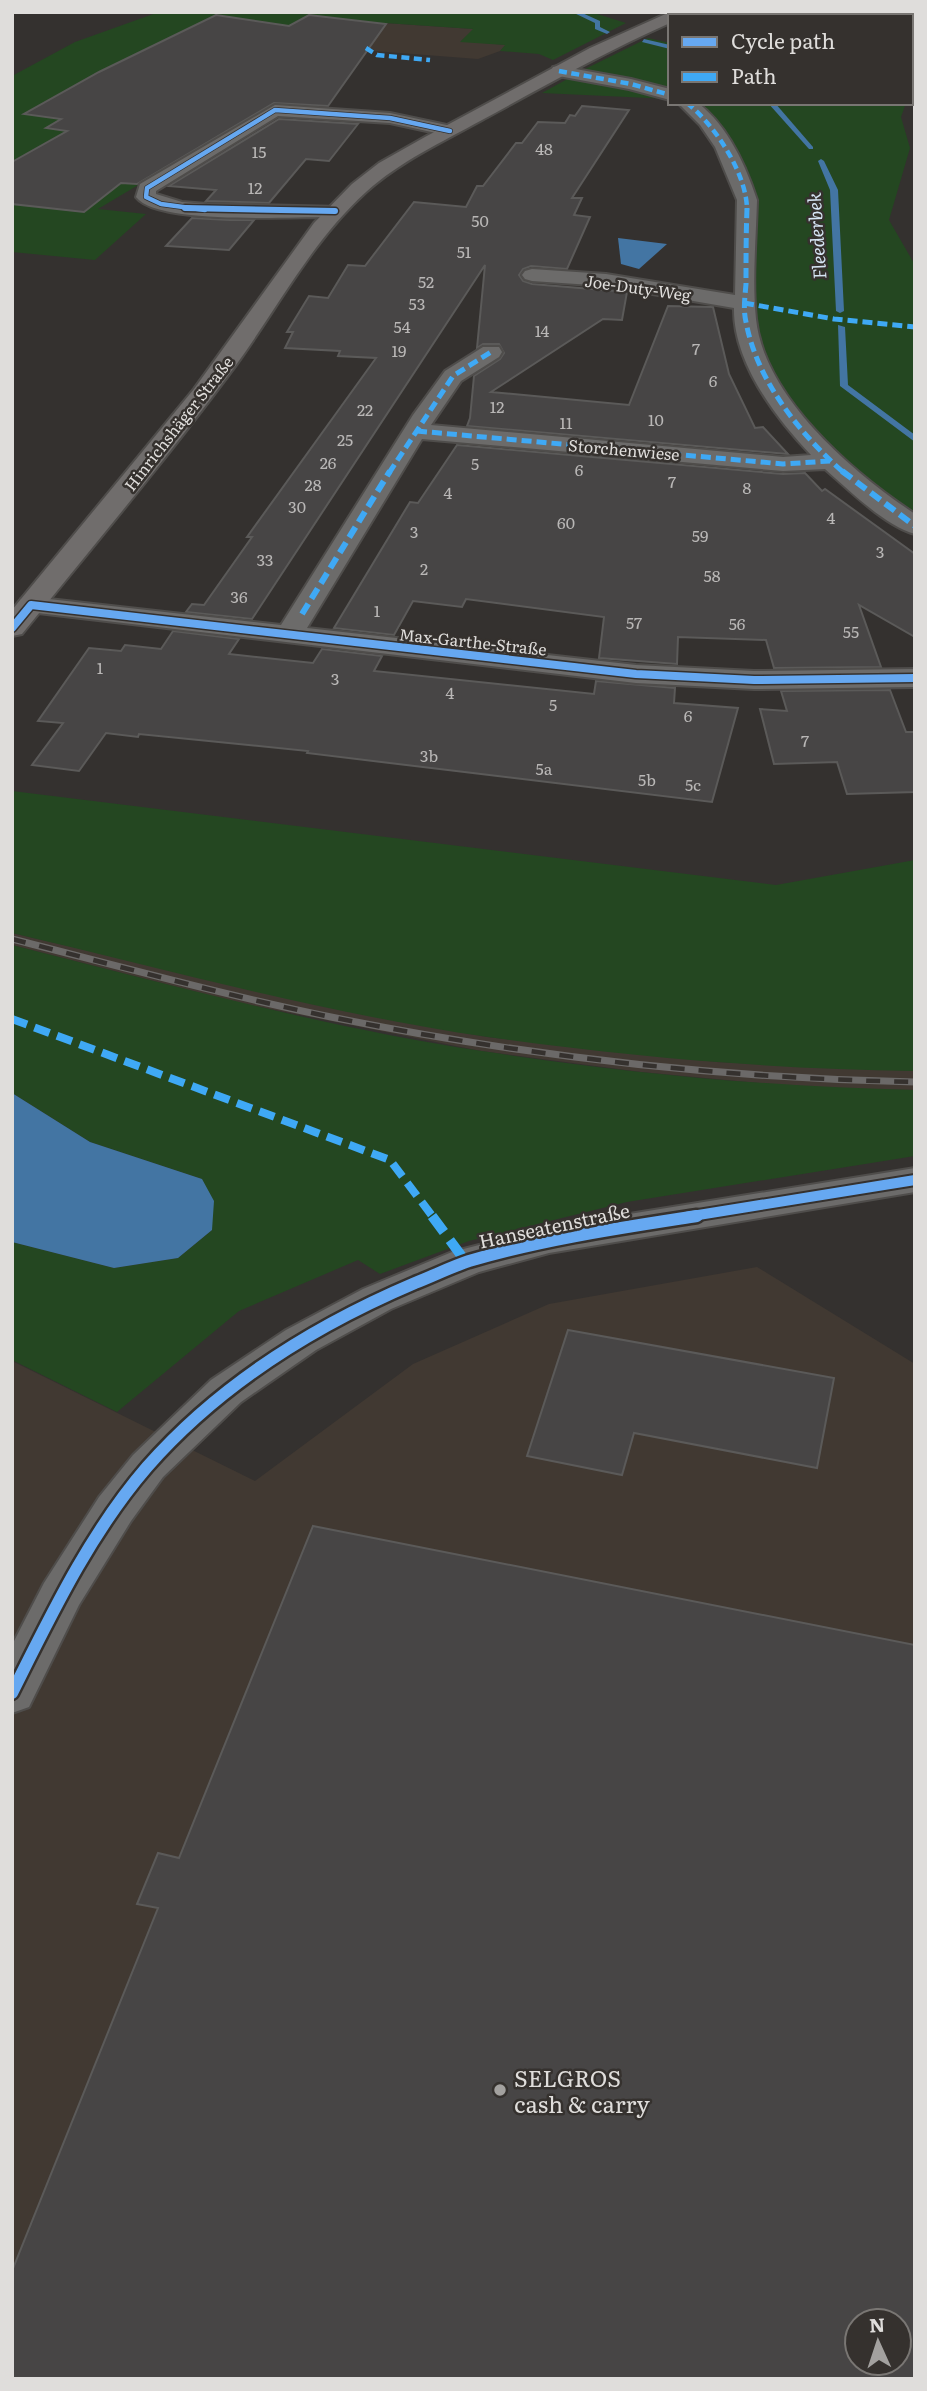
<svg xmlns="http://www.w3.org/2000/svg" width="927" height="2391" viewBox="0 0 927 2391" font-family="Literata,serif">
<rect width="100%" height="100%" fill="#34312f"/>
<g fill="#413932" fill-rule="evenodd">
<polygon points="385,23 474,29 461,41 506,45 500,51 478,59 361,50"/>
<polygon points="12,933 369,1015 487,1037 717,1062 915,1071 915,1090 813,1088 641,1072 481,1051 240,1003 12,945"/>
<path d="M757,1267L915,1364V2379H12V1361L255,1481L413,1364L549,1304ZM857,2321H899V2363H857Z"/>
</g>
<g fill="#244721">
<polygon points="159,12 591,12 626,23 553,60 539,54 500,51 505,45 460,42 473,29 385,23 355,56 98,209 146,214 95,260 12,252 12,76 75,42"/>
<polygon points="648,38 670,43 670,91 585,69"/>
<polygon points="578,76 670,99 542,93 571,77"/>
<path d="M696,103H906L901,117L910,148L889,220L915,265V513C844,467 772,404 755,318C750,289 753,255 752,226L756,224C764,177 722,138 696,103Z"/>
<path d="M12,791L776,885L915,860V1071C772,1069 629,1057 488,1037C328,1014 169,970 12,933Z"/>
<path d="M12,945C168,984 323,1027 482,1051C626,1073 770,1087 915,1090V1156L627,1202L469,1241L380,1274L358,1260L239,1311L117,1412L12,1360V1242L114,1268L178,1258L212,1230L202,1179L90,1142L12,1093Z"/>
</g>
<g fill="#4375a3">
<polygon points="618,238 667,244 639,269 621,264"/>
<polygon points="12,1093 90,1142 202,1179 214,1201 212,1230 178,1258 114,1268 12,1242"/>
</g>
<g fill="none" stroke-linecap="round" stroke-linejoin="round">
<g fill="#4375a3" fill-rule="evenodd">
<polygon points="572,12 580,12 600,21 600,27 610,32 607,34 595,29 595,23"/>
<polygon points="644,39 670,45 670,49 642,42"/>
<polygon points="768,103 775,103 813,147 813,149 809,149"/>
<polygon points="821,159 824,161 838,190 844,311 840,313 836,311 830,190 818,161"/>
<polygon points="838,325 845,327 848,385 915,435 915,442 840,386"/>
</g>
</g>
<g fill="#474545" stroke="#5b5a59" stroke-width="2" fill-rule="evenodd">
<polygon points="216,15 289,26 309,15 386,24 328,106 274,103 137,184 121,183 84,212 12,204 12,162 67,131 46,128 61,119 24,114 99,72"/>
<polygon points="582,106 629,110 572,198 582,198 574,215 590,217 567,269 531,266 523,269 519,275 523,281 532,284 627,292 622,320 603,319 491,392 629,405 668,306 713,307 729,374 755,428 763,427 788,454 467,426 470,418 474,376 500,359 504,353 499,344 483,344 477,348 485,265 252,619 186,612 192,604 204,605 252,537 247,537 376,358 338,356 340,351 285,348 293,332 287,332 309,296 328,298 348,265 365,266 414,202 466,207 477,186 483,186 516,143 522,143 538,122 565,123 570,115 575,116"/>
<polygon points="279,119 358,124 329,161 306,159 269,203 206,201 216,190 169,186"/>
<polygon points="192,218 229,220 254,220 229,250 166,246"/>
<polygon points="457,445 783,474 805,473 822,491 825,489 915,554 915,637 859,605 881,667 774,668 766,640 678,637 677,664 599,658 604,617 466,599 462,607 413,601 394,635 334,628 410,502 418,503"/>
<polygon points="173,631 239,639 229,654 313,663 322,649 382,656 374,671 594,694 596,681 675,688 674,703 738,708 712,802 307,753 308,751 139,734 138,737 106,733 79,771 32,765 63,723 38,721 89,648 121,651 125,645 161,649"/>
<polygon points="890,690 906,732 915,732 915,792 847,794 837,762 774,764 760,709 787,711 781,691"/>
<polygon points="568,1330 834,1378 817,1468 634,1433 622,1475 527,1456"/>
<path d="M313,1526L915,1645V2379H12V2271L158,1908L137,1904L158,1853L179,1858ZM857,2321H899V2363H857Z"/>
</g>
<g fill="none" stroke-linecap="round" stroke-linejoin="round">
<g stroke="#4f4d4b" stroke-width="4">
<g id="street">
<polygon points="559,66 631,79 670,89 670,100 629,89 553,75 551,71 553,67"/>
<path d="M678,103H698C728,126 746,166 757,200C756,239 752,280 756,319C764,397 853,473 915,514V534C885,526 848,489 825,469L783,471L422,439L307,628L636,665L754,671L915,669V687L754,689L636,683L21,611L17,605L21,599L31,597L281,625L413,415L445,371L483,347H499L502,352L499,357L461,381L431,425L783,457L811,455C776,418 733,362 734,308L606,286L532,281L525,279L522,275L525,271L532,269L606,274L735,295L737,200L715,147L700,125Z"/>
<path d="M275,105L390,113L456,127L459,131L450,136L390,123L278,116L156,191V194L182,202L207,204L342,207L345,211L342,215L335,217C297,216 158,226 136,197L140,184Z"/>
<polygon points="915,1168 915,1192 549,1253 479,1272 391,1309 316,1350 241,1402 163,1477 131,1521 79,1605 29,1707 12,1713 12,1645 44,1583 99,1497 133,1455 211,1380 286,1330 363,1289 452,1252 549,1227"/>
</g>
</g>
<g stroke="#4f4d4b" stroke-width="4">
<path id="secondary" d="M670,12L677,16H670V23C605,52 544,86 482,120C442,142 399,162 366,192C312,241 278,307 236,365C168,457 94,545 22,634L12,636V610L194,389L314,223L352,184L379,163L425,137L590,48Z"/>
</g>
<use href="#street" fill="#6c6b6a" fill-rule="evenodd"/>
<use href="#secondary" fill="#706d6c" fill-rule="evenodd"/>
<g stroke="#6b6968" stroke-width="7">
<path id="rail" d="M12,939C118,966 224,995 331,1017C524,1056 718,1078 915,1082"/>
</g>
<use href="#rail" stroke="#35312e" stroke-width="4.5" stroke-dasharray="14" stroke-linecap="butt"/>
<g stroke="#3fa9f5" stroke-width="4.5" stroke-dasharray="8 4.5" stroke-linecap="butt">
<polyline points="366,48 377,55 430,60"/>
<polyline points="559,71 631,84 670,95"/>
<path d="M687,103C715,125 747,174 747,210"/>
</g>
<g stroke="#3fa9f5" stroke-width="5" stroke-dasharray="10 5" stroke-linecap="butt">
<path d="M747,208C746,234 746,259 746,284C745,296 743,310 746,322C757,381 800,434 844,473"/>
<polyline points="744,303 834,319 915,327"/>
<polyline points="417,431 783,464 830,461"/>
<polyline points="389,473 453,376 491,352"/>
</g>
<g stroke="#3fa9f5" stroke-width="6" stroke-dasharray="12 6" stroke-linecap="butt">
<polyline points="842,471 915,526"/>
<polyline points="302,614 390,471"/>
</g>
<polyline stroke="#3fa9f5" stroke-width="8" stroke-dasharray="16 8" stroke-linecap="butt" points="12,1019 390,1160 433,1217"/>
<polyline stroke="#3fa9f5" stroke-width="10" stroke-dasharray="20 10" stroke-linecap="butt" points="432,1216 466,1262"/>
<g stroke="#35312e" stroke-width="6">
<polyline id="cycleway-far4" points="205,210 161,204 146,197 147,188 275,110 390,118 450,131"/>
</g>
<g stroke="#35312e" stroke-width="9">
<polyline id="cycleway-far3" points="185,208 335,211"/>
</g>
<g stroke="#35312e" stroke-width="11">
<polyline id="cycleway-far2" points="12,628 31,605 636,674 754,680 915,678"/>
</g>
<g stroke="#35312e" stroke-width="14">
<polyline id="cycleway-far1" points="686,1217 915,1180"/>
</g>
<g stroke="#35312e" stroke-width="17">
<path id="cycleway" d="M12,1693C51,1615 90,1533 147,1467C219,1385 316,1325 415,1283C433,1276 451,1267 469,1261C544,1239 620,1228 697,1216"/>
</g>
<use href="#cycleway-far4" stroke="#66a8f1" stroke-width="4.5"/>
<use href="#cycleway-far3" stroke="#66a8f1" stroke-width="6"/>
<use href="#cycleway-far2" stroke="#66a8f1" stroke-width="8"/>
<use href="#cycleway-far1" stroke="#66a8f1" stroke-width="10"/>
<use href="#cycleway" stroke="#66a8f1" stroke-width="12"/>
</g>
<circle fill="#a3a19f" stroke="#35312e" stroke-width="2.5" cx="500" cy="2090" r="7"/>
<g text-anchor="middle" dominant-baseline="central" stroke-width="5" stroke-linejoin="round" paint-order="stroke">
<g font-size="16" fill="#b9b7b6">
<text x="544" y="148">48</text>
<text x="259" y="151">15</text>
<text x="255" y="187">12</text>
<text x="480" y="220">50</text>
<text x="464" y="251">51</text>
<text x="426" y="281">52</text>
<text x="417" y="303">53</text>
<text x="402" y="326">54</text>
<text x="542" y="330">14</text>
<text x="696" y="348">7</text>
<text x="399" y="350">19</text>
<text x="713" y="380">6</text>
<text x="497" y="406">12</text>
<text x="365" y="409">22</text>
<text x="656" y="419">10</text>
<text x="566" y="422">11</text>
<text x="345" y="439">25</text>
<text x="328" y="462">26</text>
<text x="475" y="463">5</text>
<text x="579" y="469">6</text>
<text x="672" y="481">7</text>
<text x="313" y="484">28</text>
<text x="747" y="487">8</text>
<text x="448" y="492">4</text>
<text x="297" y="506">30</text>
<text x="831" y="517">4</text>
<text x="566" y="522">60</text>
<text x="414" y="531">3</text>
<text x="700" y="535">59</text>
<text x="880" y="551">3</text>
<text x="265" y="559">33</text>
<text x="424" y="568">2</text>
<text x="712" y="575">58</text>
<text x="239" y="596">36</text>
<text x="377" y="610">1</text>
<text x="634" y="622">57</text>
<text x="737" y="623">56</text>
<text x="851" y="631">55</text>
<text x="100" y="667">1</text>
<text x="335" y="678">3</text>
<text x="450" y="692">4</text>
<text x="553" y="704">5</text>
<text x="688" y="715">6</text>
<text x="805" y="740">7</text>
<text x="429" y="755">3b</text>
<text x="544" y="768">5a</text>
<text x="647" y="779">5b</text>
<text x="693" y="784">5c</text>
</g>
<g font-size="16" fill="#dfdddb" stroke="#35312e">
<text transform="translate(638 287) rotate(8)">Joe-Duty-Weg</text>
<text transform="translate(178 423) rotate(-52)">Hinrichshäger Straße</text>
<text transform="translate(624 449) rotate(5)">Storchenwiese</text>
<text transform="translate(473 641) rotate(6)">Max-Garthe-Straße</text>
</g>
<g font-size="18" font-style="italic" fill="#d6e5f4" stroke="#35312e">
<text transform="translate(816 236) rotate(-94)">Fleederbek</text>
</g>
<g font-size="19" fill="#dfdddb" stroke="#35312e">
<text transform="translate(554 1225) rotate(-12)">Hanseatenstraße</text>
</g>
<g font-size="23" fill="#dfdddb" stroke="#35312e" text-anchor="start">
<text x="514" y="2077">SELGROS<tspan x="514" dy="26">cash &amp; carry</tspan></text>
</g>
</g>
<rect width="927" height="2391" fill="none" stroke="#dfdddb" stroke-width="28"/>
<rect x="668" y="14" width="245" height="91" fill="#35312e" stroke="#797673" stroke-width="2"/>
<rect x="682" y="37" width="35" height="10" fill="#66a8f1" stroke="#797673" stroke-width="2"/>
<text x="731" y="49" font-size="21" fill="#dfdddb">Cycle path</text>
<rect x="682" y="72" width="35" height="10" fill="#3fa9f5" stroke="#797673" stroke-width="2"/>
<text x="731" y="84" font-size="21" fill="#dfdddb">Path</text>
<g transform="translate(878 2342) rotate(357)"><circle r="33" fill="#35312e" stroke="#797673" stroke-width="2"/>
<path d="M0-5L12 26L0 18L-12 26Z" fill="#a3a19f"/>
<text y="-10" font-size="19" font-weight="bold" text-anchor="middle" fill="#dfdddb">N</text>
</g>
</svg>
